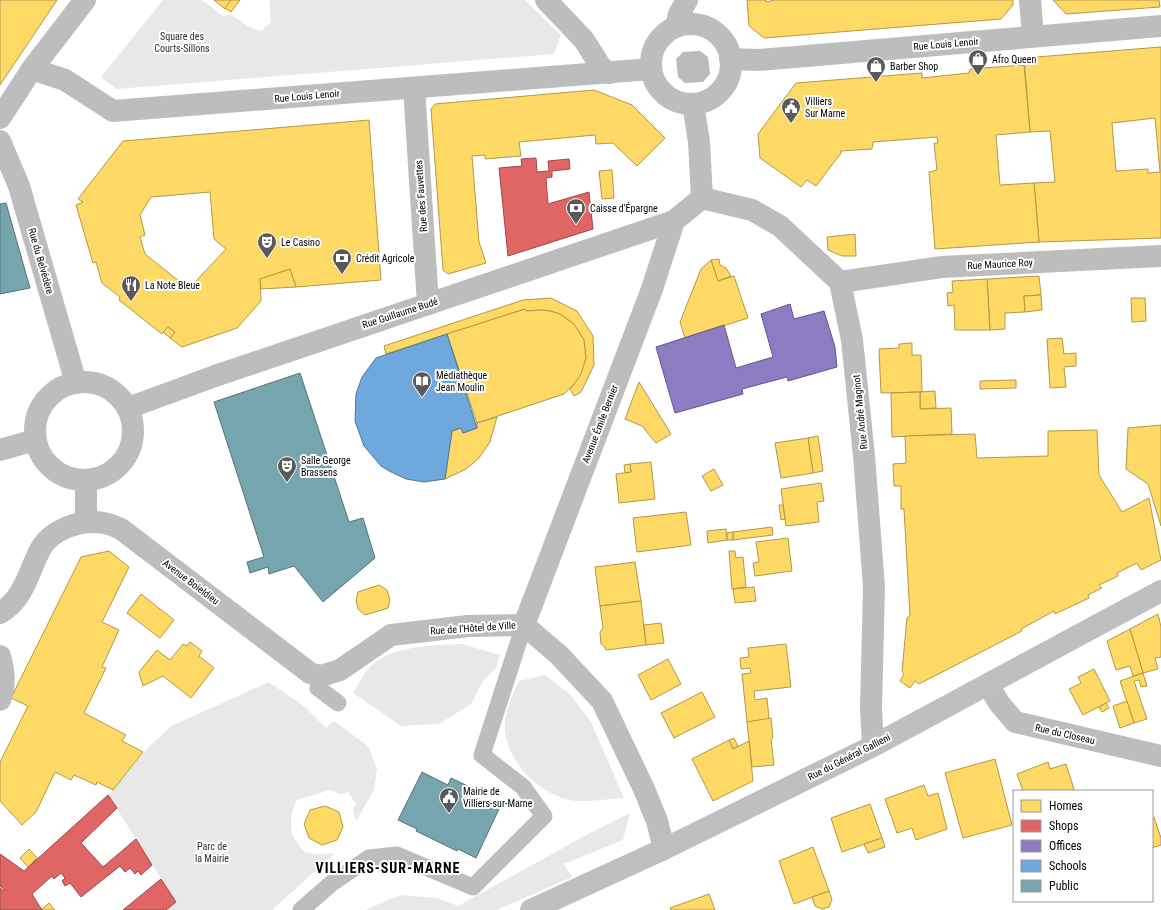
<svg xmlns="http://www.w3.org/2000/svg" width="1161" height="910" viewBox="0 0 1161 910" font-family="'Roboto Condensed',sans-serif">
<rect width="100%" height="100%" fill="#fff"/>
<g fill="#e8e8e8">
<path d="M163,0H202L224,17L229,14C240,19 249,30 261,31L271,22L269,0H525L561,35L554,54L116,89L101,77Z"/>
<path d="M462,644L500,655L496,668L483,681L471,704L439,724L401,726L353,693C358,685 362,676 368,669C388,646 433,645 462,644Z"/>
<path d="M545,675L570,694L591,722L624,798C610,799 581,803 569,800C537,792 509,763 505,731C503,715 512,695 519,681Z"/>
<path d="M269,682L305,707L326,728L334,721L368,746L377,768L374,790L356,821L353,810L356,804L348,792L341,794L330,790L297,800C290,816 287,829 298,844C300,846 302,850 304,851C313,856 326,854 335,853L272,910H167L176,902L108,795L148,748L171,726Z"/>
<polygon points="630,813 623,840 564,864 572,877 497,910 365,910 400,895 437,898 458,906 588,834"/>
</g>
<polygon fill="#bababa" points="700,51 708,57 710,74 703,82 685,83 678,77 676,59 683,52"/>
<g fill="#ffd966" stroke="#b29847" fill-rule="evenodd">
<polygon points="0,0 57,0 0,85"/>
<polygon points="214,0 231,0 225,9"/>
<polygon points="231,0 240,0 231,12 225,8"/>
<polygon points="747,0 766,0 766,2 774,0 1013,0 1013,5 1001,19 764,38 749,26"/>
<polygon points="1053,0 1159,0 1160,7 1066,14"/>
<path d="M1161,47V238L1039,242L1034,183L1055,182L1050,131L1030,132L1024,58ZM1155,118L1160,172L1148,173V169L1116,171L1112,123Z"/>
<polygon points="1024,65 1030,132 996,135 1000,185 1034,183 1039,242 935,249 929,172 937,170 934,143 938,143 937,137 873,142 872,149 840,151 841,153 816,186 807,180 801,187 760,158 758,134 796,83 922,73 922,78 969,73 970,69"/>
<polygon points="594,90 632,105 665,138 637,166 613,143 596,144 595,135 519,142 521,156 485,159 485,155 472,156 479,242 486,263 448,274 443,270 431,109 435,104"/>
<path d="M369,120L381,280L296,287L290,269L260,279L261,301L237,328L182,347L170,338L175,332L168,327L162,334L119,300L120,297L102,283L96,262L93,263L76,205L83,202L78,199L123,141ZM210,192L214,239L226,249L195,282L185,286L145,254L140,237L145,235L140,215L151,197Z"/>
<polygon points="612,170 614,198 602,199 599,171"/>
<polygon points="855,234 856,256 842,256 828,250 827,237"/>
<polygon points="719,259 720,265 726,268 731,276 718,281 711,260"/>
<polygon points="711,260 718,281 734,276 748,318 685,338 680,322 701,269"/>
<polygon points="290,269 296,287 261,289 260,279"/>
<polygon points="1039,276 1041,295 1024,296 1025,312 1005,313 1005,329 990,330 987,279"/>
<polygon points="987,279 990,330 955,330 954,305 948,306 947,293 953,292 952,281"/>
<polygon points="1041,295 1042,310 1025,312 1024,296"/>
<polygon points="551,298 577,311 593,336 594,365 581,392 574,396 570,389 575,383 583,366 586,358 584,340 574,324 560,314 550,311 542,310 526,311 525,309 386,354 384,346 523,300"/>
<polygon points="1131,298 1145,298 1146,321 1132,322"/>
<polygon points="525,309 526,311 542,310 550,311 560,314 574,324 584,340 586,358 581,374 575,383 564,394 477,423 447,334"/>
<polygon points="168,327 175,332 170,338 163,332"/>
<polygon points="1062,338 1064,354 1076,353 1076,366 1064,367 1066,387 1050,388 1047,339"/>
<polygon points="912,343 912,355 921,355 922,392 881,393 879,349 899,348 899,344"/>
<polygon points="1016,380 1016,388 980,389 980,381"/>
<polygon points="639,382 671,434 656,443 642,426 625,419"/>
<polygon points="935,391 936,408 920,409 920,392"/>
<polygon points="920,392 920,409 951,408 952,434 892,437 891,393"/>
<polygon points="497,417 490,442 479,458 466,469 445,479 452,431 461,428 463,433 477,428 477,423"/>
<polygon points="1161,425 1161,526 1148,484 1126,469 1128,428"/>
<polygon points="1097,430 1099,475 1122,512 1149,498 1161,560 1141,570 1137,563 1117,573 1118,576 1099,585 1102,588 1088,595 1089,598 1055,614 1054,611 1021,629 1022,631 919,684 915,681 910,688 900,681 904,674 902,671 907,618 910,616 904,509 901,509 901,486 894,486 893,464 906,463 905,436 975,434 977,458 1048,456 1048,431"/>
<polygon points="818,436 823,471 813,473 808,438"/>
<polygon points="808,438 813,473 781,478 775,443"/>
<polygon points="651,462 655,499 619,503 616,474 631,472 630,464"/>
<polygon points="630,464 631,472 625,473 624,465"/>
<polygon points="714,469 723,485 711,491 702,476"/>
<polygon points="821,483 824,501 817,502 819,522 786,526 781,489"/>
<polygon points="779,505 783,505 785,519 781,520"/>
<polygon points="686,512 691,545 637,552 633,518"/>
<polygon points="772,527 773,535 733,540 733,532"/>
<polygon points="726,529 727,540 708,543 707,531"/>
<polygon points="733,532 733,540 727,540 727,533"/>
<polygon points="788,538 792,571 755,576 753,563 759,562 756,542"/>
<polygon points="109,551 129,567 102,622 119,630 102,667 106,668 84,713 126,735 122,741 143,752 113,790 97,782 96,785 74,775 71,780 55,772 36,812 22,825 0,801 0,762 28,706 11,698 81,557"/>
<polygon points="729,551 735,551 736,558 743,557 746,587 732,589"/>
<polygon points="635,562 641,601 600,606 595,567"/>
<polygon points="379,585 387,590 390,600 388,608 365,615 358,609 356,600 358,592"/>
<polygon points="754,587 756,601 735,603 733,589"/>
<polygon points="141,594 174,620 160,638 127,613"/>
<polygon points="641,601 646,645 606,650 605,647 601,644 600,632 603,628 600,606"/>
<polygon points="1158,614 1161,627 1161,657 1155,658 1158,669 1143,673 1130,629"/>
<polygon points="661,623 664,643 646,645 644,625"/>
<polygon points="1130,629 1143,673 1133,676 1130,666 1116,670 1107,641"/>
<polygon points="190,642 202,651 199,656 214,668 191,698 163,676 143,686 139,672 157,650 170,660 183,644 187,646"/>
<polygon points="786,644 791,687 754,691 755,700 767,698 769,719 747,722 742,674 751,673 750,668 741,669 740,658 749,657 748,648"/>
<polygon points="668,659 681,684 651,700 638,675"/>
<polygon points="1094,669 1110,701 1083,715 1069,689 1081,683 1078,677"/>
<polygon points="1143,673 1147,686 1141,687 1139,680 1134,681 1147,719 1134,723 1120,681"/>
<polygon points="702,692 715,717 674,738 661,713"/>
<polygon points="1127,701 1134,723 1120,728 1113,706"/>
<polygon points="1106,703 1109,708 1102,712 1099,707"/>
<polygon points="771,718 773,738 771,739 774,765 752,767 747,722"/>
<polygon points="734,738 738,746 733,749 729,740"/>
<polygon points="729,740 733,749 749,741 753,781 713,801 692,759"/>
<polygon points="995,759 1012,825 963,838 945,773"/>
<polygon points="1048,762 1050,769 1066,764 1074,789 1069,791 1023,791 1017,774"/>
<polygon points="924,785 928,796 938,793 947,829 916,840 912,828 897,833 885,799"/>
<polygon points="870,804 882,838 842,852 831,818"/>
<polygon points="325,806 339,812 343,827 337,840 322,845 309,838 304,824 310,810"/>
<polygon points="1154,817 1161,838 1161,845 1152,848 1152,818"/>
<polygon points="882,838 885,847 868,853 864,844"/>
<polygon points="813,847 829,891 794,904 779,861"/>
<polygon points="29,849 37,858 28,867 20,858"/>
<polygon points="829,891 832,900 829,907 822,909 815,906 812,897"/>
<polygon points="709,894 715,910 671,910 670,908"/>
<polygon points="49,903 55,910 42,910 42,909"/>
</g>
<g fill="#e06666" stroke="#9d4747">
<polygon points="536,158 537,172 549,171 548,161 569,159 570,169 552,171 552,177 546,178 548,204 589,192 593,229 508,256 499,168 522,166 521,159"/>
<polygon points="108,795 117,808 81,843 103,867 136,839 152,865 141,875 138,871 135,874 130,868 125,872 120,866 81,897 70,883 65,886 62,881 65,878 61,873 54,879 52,876 32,894 42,910 0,910 0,888 4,891 5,890 0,886 0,854 24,871"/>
<polygon points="161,879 176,902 166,910 123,910"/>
</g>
<polygon fill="#8e7cc3" stroke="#635788" points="790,304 794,319 824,311 835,347 837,367 788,381 787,377 742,389 743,394 675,413 656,347 724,325 736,368 773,357 761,314"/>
<polygon fill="#6fa8dc" stroke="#4e769a" points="447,334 477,428 463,433 461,428 452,431 445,479 424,482 406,479 389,471 381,466 364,446 355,421 356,394 362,377 376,358"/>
<g fill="#76a5af" stroke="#53747a">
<polygon points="6,203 30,288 0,294 0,204"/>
<polygon points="300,373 349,522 363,518 375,558 323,602 294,566 269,574 268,567 250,573 247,562 264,557 214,402"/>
<polygon points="422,772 448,785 451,778 476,790 473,796 499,809 476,858 458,849 457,851 416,831 417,829 398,820"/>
</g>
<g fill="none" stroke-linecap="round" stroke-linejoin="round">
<g stroke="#bdbdbd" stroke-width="17">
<polyline points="321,676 318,688 338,703"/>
<polyline points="301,910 332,883 369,858 397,855 473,887 544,816 523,787 482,755 524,625"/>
</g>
<g stroke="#bdbdbd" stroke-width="22">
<polyline points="546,0 584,40 601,67 609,73"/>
<polyline points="1030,0 1033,36"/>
<circle cx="691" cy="64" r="40"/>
<polyline points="676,27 679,14 687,0"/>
<polyline points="730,59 759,60 1161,26"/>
<polyline points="32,69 85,0"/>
<polyline points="414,88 428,304"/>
<polyline points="693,104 699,142 702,198"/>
<polyline points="0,118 32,69 65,80 113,111 651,69"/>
<polyline points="0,141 19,186 76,383"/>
<polyline points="840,282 942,267 1161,256"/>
<circle cx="84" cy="431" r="49"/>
<polyline points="128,408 215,376 674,221 702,198 752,210 780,226 840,282 852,340 864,456 874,587 871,708 873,746"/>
<polyline points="0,450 35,440"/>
<polyline points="86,480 86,522"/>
<path d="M0,613C24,599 28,573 40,550C51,529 81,519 104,523C110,524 116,527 121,529L310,673L321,676L340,670L391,635L468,626L524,625L559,655L602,701L644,789L657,821L664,849"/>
<polyline points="524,625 652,289 674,221"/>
<path d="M0,656C4,671 6,685 0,700"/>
<polyline points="988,684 999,703 1015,722 1161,756"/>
</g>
<polyline stroke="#bfbfbf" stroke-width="22" points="531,910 664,849 873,746 1161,591"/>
</g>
<defs>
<g id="shop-pin" transform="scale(1)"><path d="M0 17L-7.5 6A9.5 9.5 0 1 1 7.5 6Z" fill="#595959" stroke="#fff"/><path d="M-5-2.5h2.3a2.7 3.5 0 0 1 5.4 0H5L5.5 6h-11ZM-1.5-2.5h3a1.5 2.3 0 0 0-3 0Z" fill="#fff"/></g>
<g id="civic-pin" transform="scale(1)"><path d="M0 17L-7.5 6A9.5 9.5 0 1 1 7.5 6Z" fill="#595959" stroke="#fff"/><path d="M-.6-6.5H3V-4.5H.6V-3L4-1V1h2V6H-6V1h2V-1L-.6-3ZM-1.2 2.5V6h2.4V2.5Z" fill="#fff"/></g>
<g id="bank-pin" transform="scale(1)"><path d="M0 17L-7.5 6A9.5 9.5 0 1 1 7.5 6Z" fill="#595959" stroke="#fff"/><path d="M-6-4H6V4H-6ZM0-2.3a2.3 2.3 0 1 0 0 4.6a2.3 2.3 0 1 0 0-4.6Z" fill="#fff"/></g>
<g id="theatre-pin" transform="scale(1)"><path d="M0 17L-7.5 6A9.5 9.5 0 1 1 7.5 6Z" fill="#595959" stroke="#fff"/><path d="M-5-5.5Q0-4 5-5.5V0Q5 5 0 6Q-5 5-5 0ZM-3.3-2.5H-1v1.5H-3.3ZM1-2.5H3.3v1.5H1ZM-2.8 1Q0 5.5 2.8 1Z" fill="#fff"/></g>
<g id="restaurant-pin" transform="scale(1)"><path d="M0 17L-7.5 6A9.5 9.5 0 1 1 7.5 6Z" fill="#595959" stroke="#fff"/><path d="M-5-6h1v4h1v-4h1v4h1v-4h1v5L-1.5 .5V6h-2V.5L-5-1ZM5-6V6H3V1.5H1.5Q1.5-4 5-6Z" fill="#fff"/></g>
<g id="library-pin" transform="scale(1)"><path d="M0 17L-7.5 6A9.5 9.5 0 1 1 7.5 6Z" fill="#595959" stroke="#fff"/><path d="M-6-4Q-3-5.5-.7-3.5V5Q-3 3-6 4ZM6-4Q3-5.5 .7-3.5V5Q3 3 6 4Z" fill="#fff"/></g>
</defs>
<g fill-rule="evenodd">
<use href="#shop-pin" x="978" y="59"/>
<use href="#shop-pin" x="876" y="66"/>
<use href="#civic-pin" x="791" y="107"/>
<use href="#bank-pin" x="576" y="208"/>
<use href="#theatre-pin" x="267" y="242"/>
<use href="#bank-pin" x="342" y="258"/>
<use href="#restaurant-pin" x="131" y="285"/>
<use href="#library-pin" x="422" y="381"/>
<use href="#theatre-pin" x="287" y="466"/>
<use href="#civic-pin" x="449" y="797"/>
</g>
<g text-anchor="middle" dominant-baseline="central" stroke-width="4" stroke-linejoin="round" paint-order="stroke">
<g font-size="10" fill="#2d2d2d" stroke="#fff">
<text x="182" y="36">Square des<tspan x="182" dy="12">Courts-Sillons</tspan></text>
<text x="212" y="846">Parc de<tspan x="212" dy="12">la Mairie</tspan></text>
</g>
<g font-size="10" fill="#000" stroke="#fff">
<text transform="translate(946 44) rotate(-5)">Rue Louis Lenoir</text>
<text transform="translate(307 96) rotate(-5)">Rue Louis Lenoir</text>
<text transform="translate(421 196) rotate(-94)">Rue des Fauvettes</text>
<text transform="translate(41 261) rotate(74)">Rue du Belvédère</text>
<text transform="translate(1000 264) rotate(-3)">Rue Maurice Roy</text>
<text transform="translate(400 313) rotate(-18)">Rue Guillaume Budé</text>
<text transform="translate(860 412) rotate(-96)">Rue André Maginot</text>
<text transform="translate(600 424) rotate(-69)">Avenue Émile Bernier</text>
<text transform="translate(191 582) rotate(37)">Avenue Boieldieu</text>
<text transform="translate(473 628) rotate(-4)">Rue de l'Hôtel de Ville</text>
<text transform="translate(1065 734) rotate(13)">Rue du Closeau</text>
<text transform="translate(849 757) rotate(-27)">Rue du Général Gallieni</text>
</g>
<g font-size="10" fill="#000" stroke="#fff" text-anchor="start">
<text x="992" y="59">Afro Queen</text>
<text x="890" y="66">Barber Shop</text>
<text x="805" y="101">Villiers<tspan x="805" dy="12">Sur Marne</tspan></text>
<text x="590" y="208">Caisse d'Épargne</text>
<text x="281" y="242">Le Casino</text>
<text x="356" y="258">Crédit Agricole</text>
<text x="145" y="285">La Note Bleue</text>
<text x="436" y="375">Médiathèque<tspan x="436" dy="12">Jean Moulin</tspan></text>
<text x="301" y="460">Salle George<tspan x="301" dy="12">Brassens</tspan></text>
<text x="463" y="791">Mairie de<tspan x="463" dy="12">Villiers-sur-Marne</tspan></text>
</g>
<g font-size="14" font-weight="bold" letter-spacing="1" fill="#000" stroke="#fff">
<text x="388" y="868">VILLIERS-SUR-MARNE</text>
</g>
</g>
<rect x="1013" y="790" width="140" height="112" fill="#ffffff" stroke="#999999"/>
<rect x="1021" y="800" width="20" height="12" fill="#ffd966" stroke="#999999"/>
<text x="1049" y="810" font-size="12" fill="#000000">Homes</text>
<rect x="1021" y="820" width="20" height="12" fill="#e06666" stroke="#999999"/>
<text x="1049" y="830" font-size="12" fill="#000000">Shops</text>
<rect x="1021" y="840" width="20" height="12" fill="#8e7cc3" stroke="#999999"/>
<text x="1049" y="850" font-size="12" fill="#000000">Offices</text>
<rect x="1021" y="860" width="20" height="12" fill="#6fa8dc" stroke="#999999"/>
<text x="1049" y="870" font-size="12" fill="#000000">Schools</text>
<rect x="1021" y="880" width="20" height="12" fill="#76a5af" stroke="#999999"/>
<text x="1049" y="890" font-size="12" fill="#000000">Public</text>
</svg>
